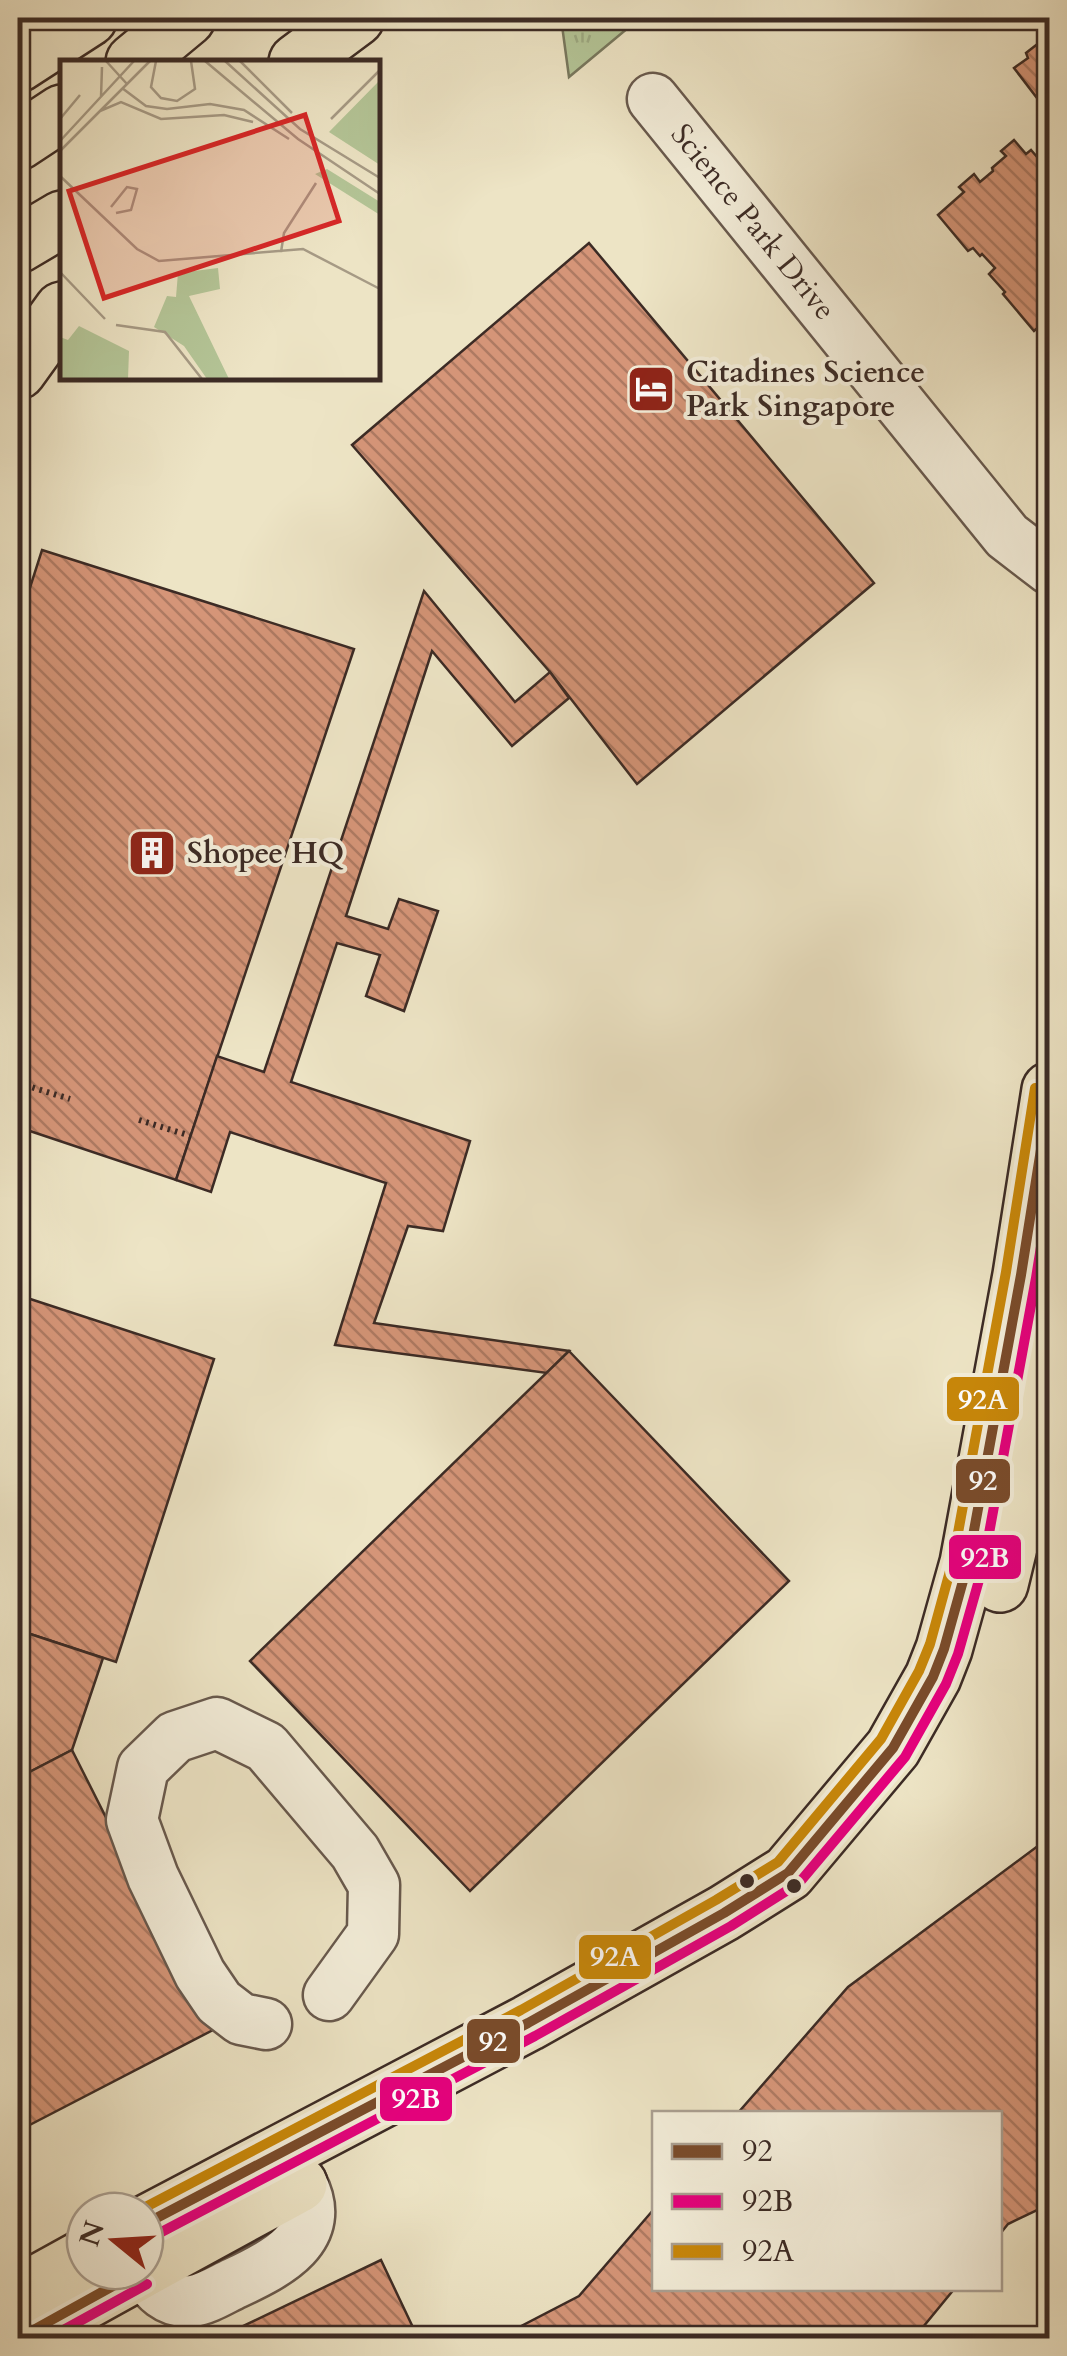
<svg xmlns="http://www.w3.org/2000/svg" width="1067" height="2356" viewBox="0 0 1067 2356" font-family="Cardo,serif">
<defs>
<pattern id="grass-tufts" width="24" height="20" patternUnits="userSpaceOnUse" patternTransform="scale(2.5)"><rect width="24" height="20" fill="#b4c597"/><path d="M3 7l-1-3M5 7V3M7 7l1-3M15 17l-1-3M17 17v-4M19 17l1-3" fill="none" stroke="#9ca982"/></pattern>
<pattern id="building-back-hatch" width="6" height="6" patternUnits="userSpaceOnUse" patternTransform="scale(2.5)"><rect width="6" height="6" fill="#d59578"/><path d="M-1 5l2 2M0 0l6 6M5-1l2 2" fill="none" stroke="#ae7a62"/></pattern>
</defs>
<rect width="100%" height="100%" fill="#ede4c5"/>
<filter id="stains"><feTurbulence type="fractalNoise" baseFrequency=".002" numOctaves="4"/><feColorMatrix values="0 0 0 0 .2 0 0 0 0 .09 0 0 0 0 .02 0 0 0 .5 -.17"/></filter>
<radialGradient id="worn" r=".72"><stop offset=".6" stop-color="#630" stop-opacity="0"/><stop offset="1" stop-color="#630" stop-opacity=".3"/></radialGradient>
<polygon fill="url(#grass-tufts)" stroke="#78785e" stroke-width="2.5" points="561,18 640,18 569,77"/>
<g fill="url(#building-back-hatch)" stroke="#3c2b25" stroke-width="2.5">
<polygon points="1040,42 1045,49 1050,46 1050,115 1014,68 1028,58 1026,53"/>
<polygon points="1014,140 1026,154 1031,150 1044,165 1050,162 1050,309 1043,315 1047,320 1034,331 1003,294 1005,292 989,274 995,268 982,254 980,256 973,248 968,251 938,215 964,192 959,187 974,174 980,182 993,171 992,168 1006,156 1001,151"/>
<polygon points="589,243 874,583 637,784 550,672 352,445"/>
<polygon points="42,550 354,649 176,1180 18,1127 18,625"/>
<polygon points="424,591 515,702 550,672 569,698 512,746 432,651 346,916 388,929 399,899 438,911 404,1011 366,996 380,955 337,943 291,1082 470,1141 443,1231 408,1226 374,1323 569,1351 547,1373 335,1345 386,1183 230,1132 211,1192 176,1180 217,1056 264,1072"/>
<polygon points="18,1295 214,1359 116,1662 18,1630"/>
<polygon points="569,1351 789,1581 470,1891 250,1661"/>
<polygon points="18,1630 103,1658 72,1750 18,1778"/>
<polygon points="72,1750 213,2030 18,2131 18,1778"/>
<polygon points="1050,1837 1050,2204 1008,2224 1000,2234 1000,2114 737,2114 848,1987"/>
<polygon points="654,2209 654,2288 955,2288 914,2338 498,2338 579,2296"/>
<polygon points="381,2260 418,2338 218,2338"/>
</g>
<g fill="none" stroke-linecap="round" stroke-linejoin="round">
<g stroke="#68594d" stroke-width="55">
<g id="minor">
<polyline points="653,99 1007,536 1050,569"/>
<polyline points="266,2024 241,2019 219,2002 200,1974 153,1877 132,1820 143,1768 175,1737 217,1723 266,1747 355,1852 374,1885 373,1934 329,1995"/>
<path d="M143,2271C155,2288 168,2304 192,2301C207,2299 222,2289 235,2283C276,2264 330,2237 301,2183"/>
</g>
</g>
<g stroke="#3c2b25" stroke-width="60">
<g id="major">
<polyline points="1000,1584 1019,1506 1050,1332"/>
<polyline points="145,2224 528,2023 724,1913 788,1873 893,1748 933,1677 944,1649 968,1563 1021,1275 1050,1090"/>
<polyline points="145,2268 299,2184"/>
<polyline points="18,2294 85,2257"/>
<polyline points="19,2338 140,2271"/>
</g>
</g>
<g stroke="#3c2b25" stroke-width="60">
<g id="highway">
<polyline points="134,62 187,18"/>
<polyline points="297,62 356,18"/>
<polyline points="18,64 89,18"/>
<polyline points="18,142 62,113"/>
<polyline points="18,245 62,219"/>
<polyline points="18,371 62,310"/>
</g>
</g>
<g stroke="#3c2b25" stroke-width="6" stroke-dasharray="2.5 5" stroke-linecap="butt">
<polyline points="18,1083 70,1099"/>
<polyline points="139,1120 191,1136"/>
</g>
<use href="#minor" stroke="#f3edd9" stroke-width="50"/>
<use href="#major" stroke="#ede4c5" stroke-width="55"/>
<use href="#highway" stroke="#ede4c5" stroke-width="55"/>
<g stroke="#f3edd9" stroke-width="18">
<g id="bus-1">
<polyline points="145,2224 528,2023 724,1913 788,1873 893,1748 933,1677 944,1649 968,1563 1021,1275 1050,1093"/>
<polyline points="19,2338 140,2271"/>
</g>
</g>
<g stroke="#f3edd9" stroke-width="18">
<g id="bus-2">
<polyline points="152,2237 535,2036 731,1926 799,1883 905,1757 946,1684 958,1654 983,1566 1036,1278 1050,1190"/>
<polyline points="49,2338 147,2284"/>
</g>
</g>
<g stroke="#f3edd9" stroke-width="18">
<polyline id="bus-3" points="138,2211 521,2010 716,1900 778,1862 881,1739 919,1671 930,1644 953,1560 1006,1272 1035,1088"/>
</g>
<use href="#bus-1" stroke="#7a4b2a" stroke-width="10"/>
<use href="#bus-2" stroke="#e5007d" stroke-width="10"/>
<use href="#bus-3" stroke="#c88709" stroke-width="10"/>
</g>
<defs>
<g id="hotel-square" transform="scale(2.5)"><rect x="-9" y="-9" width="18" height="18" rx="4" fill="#8f2418" stroke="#f3edd9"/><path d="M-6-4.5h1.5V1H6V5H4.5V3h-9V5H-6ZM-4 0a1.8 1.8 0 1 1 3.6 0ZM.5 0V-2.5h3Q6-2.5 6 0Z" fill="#fff"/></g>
<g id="building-square" transform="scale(2.5)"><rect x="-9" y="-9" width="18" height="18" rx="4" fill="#8f2418" stroke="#f3edd9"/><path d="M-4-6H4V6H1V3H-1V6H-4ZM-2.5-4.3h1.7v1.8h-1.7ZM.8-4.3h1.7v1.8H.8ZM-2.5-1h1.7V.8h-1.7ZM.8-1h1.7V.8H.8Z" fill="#fff"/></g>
</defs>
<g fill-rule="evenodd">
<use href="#hotel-square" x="651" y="389"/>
<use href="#building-square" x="152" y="853"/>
</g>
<g fill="#3c2b25" stroke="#f3edd9" stroke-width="4">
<circle cx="747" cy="1881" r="9"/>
<circle cx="794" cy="1886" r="9"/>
</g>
<g text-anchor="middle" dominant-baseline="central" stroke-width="8" stroke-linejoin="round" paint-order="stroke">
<g font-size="30" fill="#3c2b25" stroke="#f3edd9">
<text transform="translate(753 222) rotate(51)">Science Park Drive</text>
</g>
<g font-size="30" font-weight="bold" fill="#3c2b25" stroke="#f3edd9" text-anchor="start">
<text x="686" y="372">Citadines Science<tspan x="686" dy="34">Park Singapore</tspan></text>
<text x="187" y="853">Shopee HQ</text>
</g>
</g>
<g transform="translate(60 60)">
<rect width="320" height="320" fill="#ede4c5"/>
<path d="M320,20V105L269,72ZM267,109L320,142V155L255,114Z" fill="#b4c597"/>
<path d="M158,208L160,229L129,236L169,319H147L124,286L94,267L107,236L116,237L118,213ZM19,266L69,291L68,319H0V277L8,280Z" fill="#b4c597"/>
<path fill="none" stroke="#a69a85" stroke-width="2.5" d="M46,1L67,24M96,1L91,27L101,38L117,41L135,29L131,1M145,1L238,79L320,134M165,1L240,69L320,118M180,1L232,53M62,28L86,46L107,49L150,44L184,50L229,79M41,37L42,7M40,51L61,42L101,59L164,55L193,62M0,59L20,35M271,59L320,10M0,81L74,1M0,91L90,1M0,116L77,189L99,201L243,189L320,229M51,147L67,127L77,129L71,150L56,153M221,192L224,173L256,123M0,212L45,259M56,265L105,272L142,319"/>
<path fill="#d62828" fill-opacity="0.15" stroke="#d62828" stroke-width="5" d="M245,55L279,161L44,238L9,131Z"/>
<rect width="320" height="320" fill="none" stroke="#3c2b25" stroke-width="5"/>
</g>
<g stroke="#f3edd9" stroke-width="4">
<rect x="945" y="1375" width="76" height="48" rx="10" fill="#c88709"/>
<rect x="954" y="1457" width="58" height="48" rx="10" fill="#7a4b2a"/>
<rect x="947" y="1533" width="76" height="48" rx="10" fill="#e5007d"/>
<rect x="577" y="1933" width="76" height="48" rx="10" fill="#c88709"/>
<rect x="465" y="2017" width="57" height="48" rx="10" fill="#7a4b2a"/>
<rect x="378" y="2075" width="76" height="48" rx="10" fill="#e5007d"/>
</g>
<g font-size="28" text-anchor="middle" font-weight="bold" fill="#fff">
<text x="983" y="1409">92A</text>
<text x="983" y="1490">92</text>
<text x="985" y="1567">92B</text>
<text x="615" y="1966">92A</text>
<text x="493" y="2051">92</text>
<text x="416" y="2108">92B</text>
</g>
<rect width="1067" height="2356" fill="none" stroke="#ede4c5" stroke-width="60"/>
<rect x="20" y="20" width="1027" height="2316" fill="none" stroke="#3c2b25" stroke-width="5"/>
<rect x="30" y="30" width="1007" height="2296" fill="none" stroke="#3c2b25" stroke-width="2.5"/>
<rect x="652" y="2111" width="350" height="180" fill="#f3edd9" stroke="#aa9f91" stroke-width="2.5"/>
<rect x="672" y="2144" width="50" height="15" fill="#7a4b2a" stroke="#aa9f91" stroke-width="2.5"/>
<text x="742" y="2161" font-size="30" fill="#3c2b25">92</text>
<rect x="672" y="2194" width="50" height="15" fill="#e5007d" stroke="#aa9f91" stroke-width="2.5"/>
<text x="742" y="2211" font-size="30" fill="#3c2b25">92B</text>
<rect x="672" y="2244" width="50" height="15" fill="#c88709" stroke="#aa9f91" stroke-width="2.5"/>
<text x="742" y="2261" font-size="30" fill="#3c2b25">92A</text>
<g transform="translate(115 2241) rotate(288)"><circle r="48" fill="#f3edd9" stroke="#aa9f91" stroke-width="2.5"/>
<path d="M0-8L18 38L0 25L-18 38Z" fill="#8f2418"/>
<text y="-15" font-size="28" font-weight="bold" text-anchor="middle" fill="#3c2b25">N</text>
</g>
<rect width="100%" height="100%" filter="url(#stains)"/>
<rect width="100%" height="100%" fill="url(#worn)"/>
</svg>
